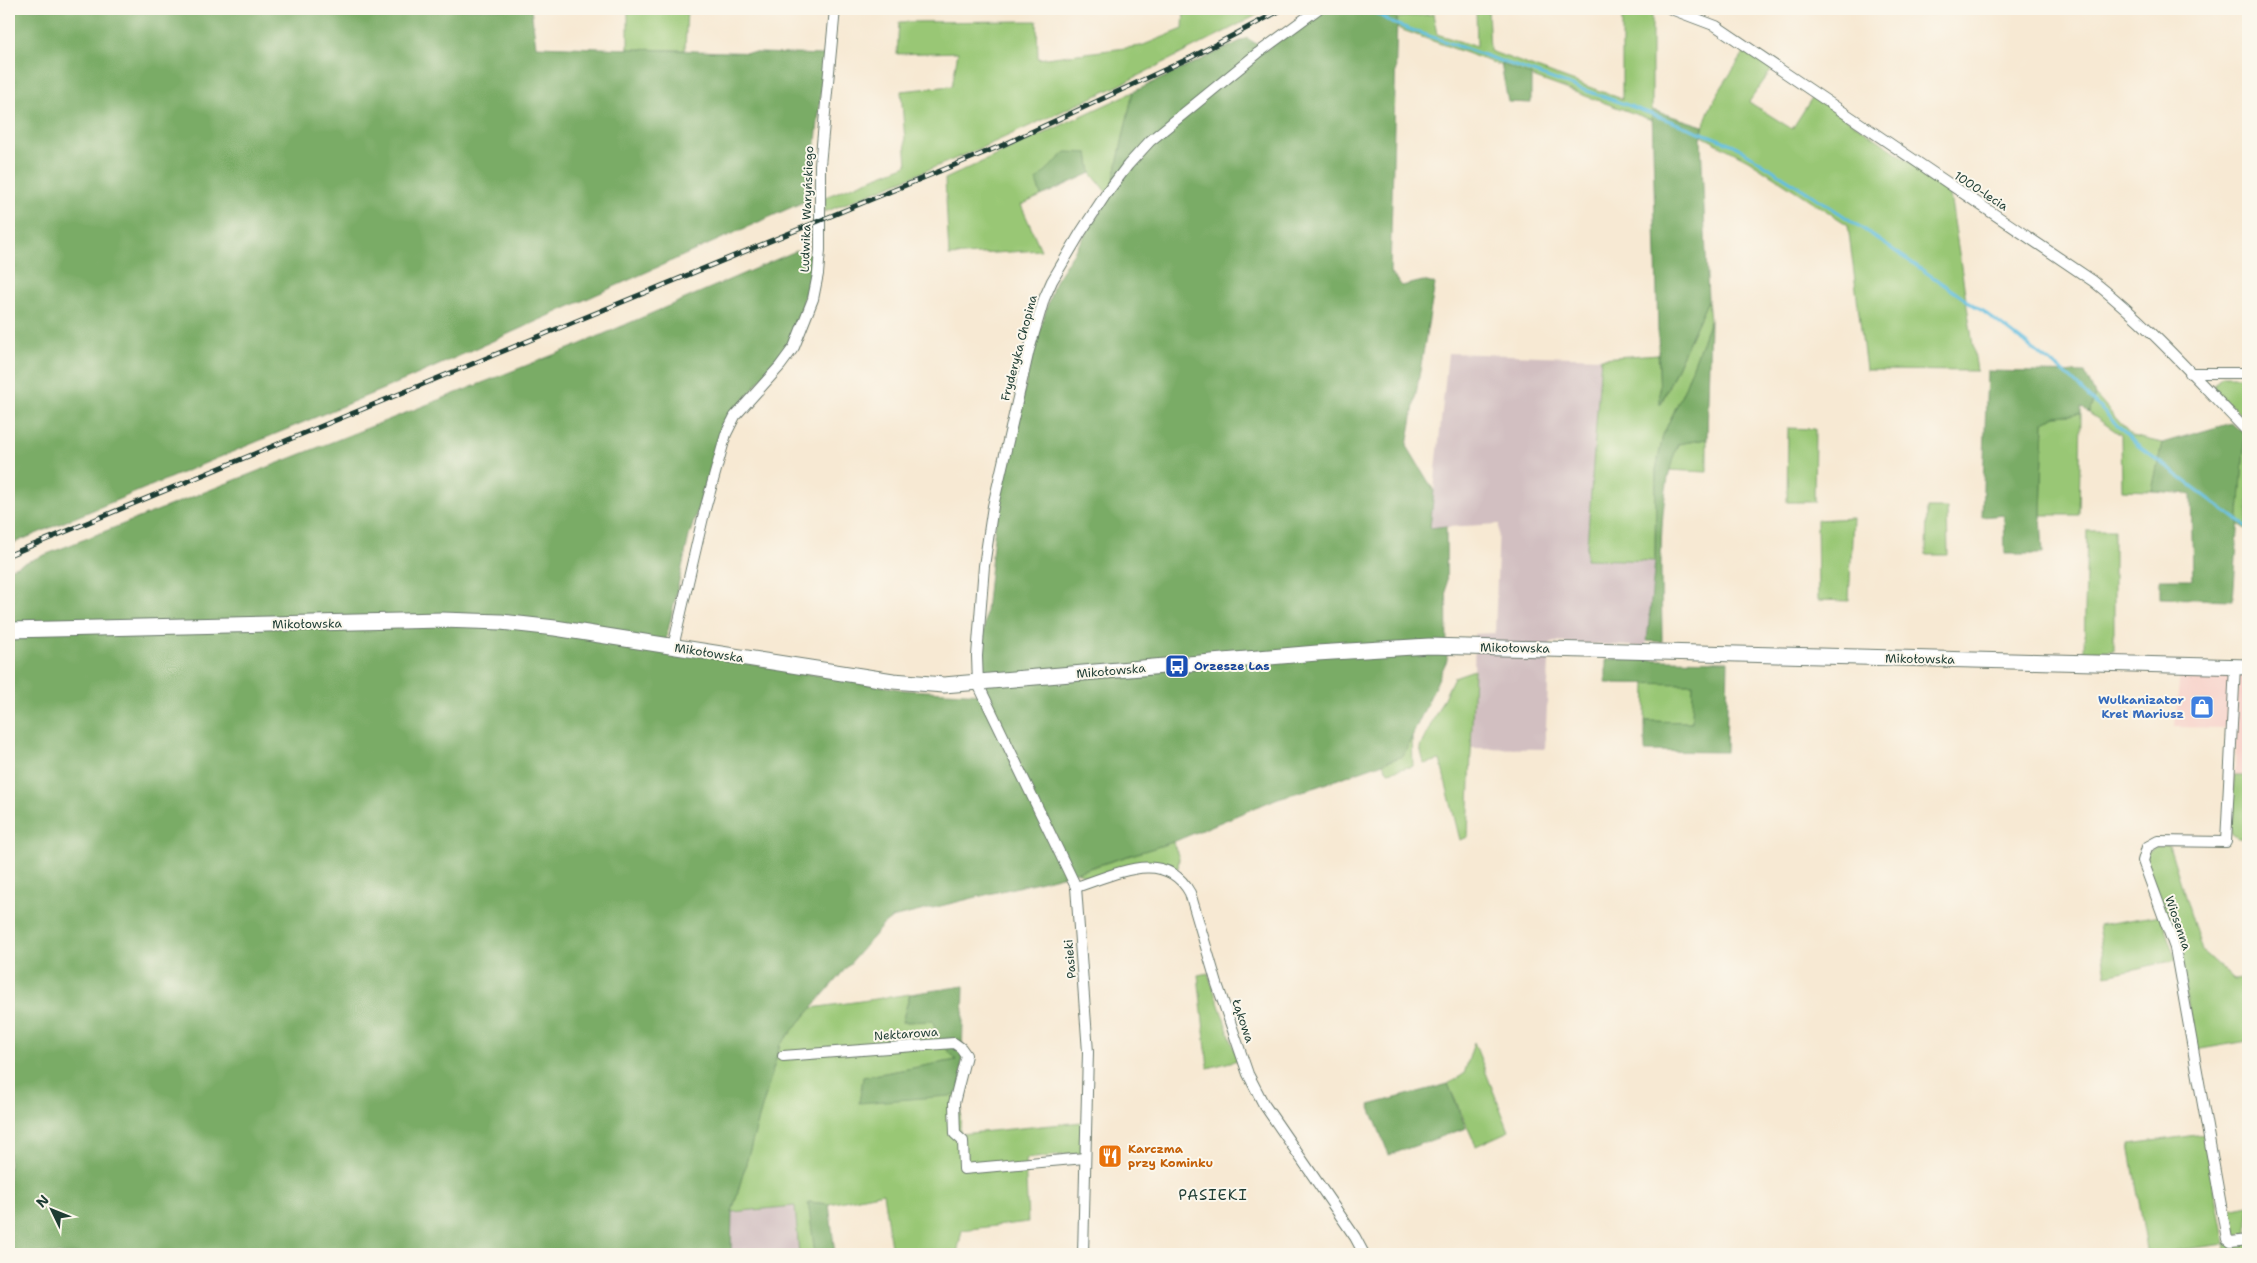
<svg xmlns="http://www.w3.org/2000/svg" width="2257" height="1263" viewBox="0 0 2257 1263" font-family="'Shantell Sans',sans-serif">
<rect width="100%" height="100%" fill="#fbf7ec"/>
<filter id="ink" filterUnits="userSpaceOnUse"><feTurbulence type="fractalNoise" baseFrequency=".02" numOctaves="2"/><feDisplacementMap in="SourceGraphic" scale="10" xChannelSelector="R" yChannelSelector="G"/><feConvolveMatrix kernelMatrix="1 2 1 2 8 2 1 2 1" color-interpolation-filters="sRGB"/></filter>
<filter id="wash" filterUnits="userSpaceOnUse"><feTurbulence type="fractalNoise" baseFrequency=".0096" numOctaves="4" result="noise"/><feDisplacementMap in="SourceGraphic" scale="20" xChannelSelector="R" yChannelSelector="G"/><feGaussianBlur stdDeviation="1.12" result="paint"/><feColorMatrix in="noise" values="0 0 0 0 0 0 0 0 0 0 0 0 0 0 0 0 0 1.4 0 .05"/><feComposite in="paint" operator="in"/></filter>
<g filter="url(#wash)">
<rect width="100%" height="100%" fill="#f7e9d3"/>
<g fill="#f7d1c9">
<polygon points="2180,672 2232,672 2228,728 2175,727"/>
<polygon points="2238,672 2248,673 2248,775 2235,775"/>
</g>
<g fill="#d2bfc1">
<polygon points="1448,353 1601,358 1586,559 1655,561 1646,647 1550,642 1545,749 1472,748 1475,634 1495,633 1499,524 1430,528"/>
<polygon points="795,1206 799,1254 731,1254 732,1212"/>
</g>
<g fill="#99c775" stroke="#5c8254">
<polygon points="628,9 687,9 685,50 628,49"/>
<polygon points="1184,9 1269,9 1120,85 979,149 825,212 825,197 907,165 901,91 952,86 958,52 897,54 899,22 1037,21 1038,59 1141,46 1183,29"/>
<polygon points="1476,9 1488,9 1490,51 1622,99 1622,9 1652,9 1652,120 1397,28 1397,18 1433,14 1437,34 1477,47"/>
<path d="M1745,52L1772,69L1749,102L1792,129L1813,96L1949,188L1977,371L1866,370L1848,225L1748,160L1702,136C1705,106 1729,77 1745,52Z"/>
<polygon points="1133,92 1110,197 1091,173 1088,154 1037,180 1041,196 1021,205 1041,250 949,256 945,179"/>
<polygon points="1708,300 1710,321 1684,390 1663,435 1656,470 1655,561 1586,559 1601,358 1658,354 1661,404"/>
<polygon points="2222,376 2248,376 2248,408 2241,415 2215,390 2214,385"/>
<polygon points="2095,395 2132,436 2162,443 2152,491 2122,490 2121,435 2089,413"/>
<polygon points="2081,414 2079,515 2041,515 2044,422 2056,416"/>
<polygon points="1788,428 1815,429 1814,502 1787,502"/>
<polygon points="2245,434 2248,437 2248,531 2238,524"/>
<polygon points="1707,439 1707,472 1668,470 1678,444"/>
<polygon points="1927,508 1947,508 1948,555 1926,555"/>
<polygon points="1853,518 1849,601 1818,600 1817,520"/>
<polygon points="2087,530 2114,530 2114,650 2084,652"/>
<polygon points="1474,670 1468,837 1460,840 1440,760 1424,764 1420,747 1454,677"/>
<polygon points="1646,683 1693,684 1692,722 1645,721"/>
<polygon points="1412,737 1413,766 1388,772 1383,763 1403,756"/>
<polygon points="2234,775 2248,775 2248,839 2238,838 2231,833"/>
<path d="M1173,842L1179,858L1178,868L1173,869C1150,853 1114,871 1090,878L1077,872Z"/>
<polygon points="2158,845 2169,845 2202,951 2234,980 2248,978 2248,1041 2195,1050 2181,959 2145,861 2147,851"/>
<polygon points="2160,915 2176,960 2106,975 2098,925"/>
<polygon points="1208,973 1238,1060 1208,1068 1198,975"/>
<polygon points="910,994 902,1022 933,1021 937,1037 957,1060 863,1077 961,1095 960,1134 1082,1122 1082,1153 1025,1159 1028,1222 962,1230 957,1254 892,1254 883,1193 829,1204 809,1202 815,1254 799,1254 795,1206 732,1212 780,1045 812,1008"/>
<polygon points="1474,1042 1509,1131 1476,1146 1448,1084 1464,1074"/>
<polygon points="2204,1134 2225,1244 2248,1242 2248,1254 2226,1254 2225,1244 2148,1254 2129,1144"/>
<polygon points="2248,1205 2248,1234 2233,1237 2228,1209"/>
</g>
<g fill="#7aac66" stroke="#4c744d">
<polygon points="9,9 531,9 536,46 825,55 810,199 412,377 9,545"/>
<polygon points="1327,9 1387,9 1397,18 1390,272 1402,286 1423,281 1435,284 1407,446 1434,491 1430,528 1446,526 1447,660 1403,756 1313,788 1278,798 1173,842 1066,875 892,918 883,925 780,1045 732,1212 731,1254 9,1254 9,569 576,346 796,251 815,255 794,338 727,421 689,536 664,649 905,690 986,694 982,649 997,508 1033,352 1055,281 1110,197 1133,92 1247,38 1266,50 1306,21"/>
<polygon points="1501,64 1531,75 1531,103 1508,102"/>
<polygon points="1652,110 1703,126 1701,140 1708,300 1660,405"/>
<polygon points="1066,152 1088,153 1091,173 1041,196 1036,180"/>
<path d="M1710,321L1707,439L1678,444C1655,502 1662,579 1662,642L1647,641L1655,561L1656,470L1663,435L1684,390Z"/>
<polygon points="1987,371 2085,373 2095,395 2089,413 2081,407 2081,414 2056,416 2044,422 2041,515 2043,554 2005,554 2004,515 1982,517"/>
<polygon points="2231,423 2245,434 2233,600 2160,598 2160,579 2193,579 2191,494 2152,491 2162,443"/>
<polygon points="1606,659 1728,661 1726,752 1645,751 1645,721 1692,722 1693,684 1606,683"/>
<polygon points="964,986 961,1095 859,1103 863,1077 956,1060 937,1037 933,1021 902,1022 910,994"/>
<polygon points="1448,1084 1466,1128 1389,1155 1369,1105"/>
<polygon points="808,1202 829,1204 835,1254 815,1254"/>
</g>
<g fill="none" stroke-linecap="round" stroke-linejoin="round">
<polyline stroke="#63bfe1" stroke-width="3" points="1369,9 1392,23 1630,106 1734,145 1841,214 1988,315 2066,374 2137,445 2248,528"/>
</g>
</g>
<g filter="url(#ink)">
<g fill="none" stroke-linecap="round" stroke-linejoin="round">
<g stroke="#6b796c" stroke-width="12">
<g id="street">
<path d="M1671,9L1716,26L2093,281C2150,326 2198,381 2248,432"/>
<polyline points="2190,373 2248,373"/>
<polyline points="673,647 704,513 726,434 735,416 780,366 794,347 813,299 818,274 820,250 820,165 835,9"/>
<polyline points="2235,666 2226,842 2158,841 2147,847 2143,861 2175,948 2227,1239 2231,1242 2248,1240"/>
<path d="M1076,887C1114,875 1165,847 1190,893L1217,984L1248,1074L1263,1103L1355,1237L1364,1254"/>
<polyline points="783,1056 954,1043 961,1048 966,1055 954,1103 955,1134 963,1141 964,1169 1085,1158"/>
<polyline points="1083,1254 1088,1052 1076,887 978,684 977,656 984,566 993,506 1029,350 1044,299 1052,281 1081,232 1106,194 1128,165 1150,141 1258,53 1318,9"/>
</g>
</g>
<g stroke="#6b796c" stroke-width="17">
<polyline id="secondary" points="9,630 442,620 501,622 555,628 893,681 944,685 1317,653 1429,646 2248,667"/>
</g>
<use href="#street" stroke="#fff" stroke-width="10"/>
<use href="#secondary" stroke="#fff" stroke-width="15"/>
<g stroke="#1f3d34" stroke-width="5">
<polyline id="rail" points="9,555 1003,145 1192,57 1283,9"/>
</g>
<use href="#rail" stroke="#fbf7ec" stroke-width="3" stroke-dasharray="9" stroke-linecap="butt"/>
</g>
</g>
<defs>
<g id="bus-square" transform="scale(1.25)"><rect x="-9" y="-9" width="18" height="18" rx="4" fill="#1a4fb4" stroke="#fbf7ec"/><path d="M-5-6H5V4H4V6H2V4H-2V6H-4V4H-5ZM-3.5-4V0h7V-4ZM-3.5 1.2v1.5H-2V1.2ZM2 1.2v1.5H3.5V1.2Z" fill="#fff"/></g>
<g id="shop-square" transform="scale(1.25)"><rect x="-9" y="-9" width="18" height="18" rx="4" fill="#3f7fe0" stroke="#fbf7ec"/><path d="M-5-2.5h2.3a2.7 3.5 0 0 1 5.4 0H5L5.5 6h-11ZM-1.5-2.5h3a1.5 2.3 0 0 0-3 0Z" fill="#fff"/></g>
<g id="restaurant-square" transform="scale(1.25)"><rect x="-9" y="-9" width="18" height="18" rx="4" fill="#e8710a" stroke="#fbf7ec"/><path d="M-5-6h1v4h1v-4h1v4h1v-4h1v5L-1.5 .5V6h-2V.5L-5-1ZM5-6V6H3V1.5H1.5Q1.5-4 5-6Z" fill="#fff"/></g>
</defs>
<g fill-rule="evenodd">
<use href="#bus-square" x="1177" y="666"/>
<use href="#shop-square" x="2202" y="707"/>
<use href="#restaurant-square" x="1110" y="1156"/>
</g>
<g text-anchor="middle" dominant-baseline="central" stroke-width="4" stroke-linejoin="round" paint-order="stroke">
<g font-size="12" fill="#1f3d34" stroke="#fbf7ec">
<text transform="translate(1981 191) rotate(33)">1000-lecia</text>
<text transform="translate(807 209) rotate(-88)">Ludwika Waryńskiego</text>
<text transform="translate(1019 348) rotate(-75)">Fryderyka Chopina</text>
<text transform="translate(307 624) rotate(-1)">Mikołowska</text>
<text transform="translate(1515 648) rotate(1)">Mikołowska</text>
<text transform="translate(709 653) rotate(9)">Mikołowska</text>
<text transform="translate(1920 659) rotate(1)">Mikołowska</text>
<text transform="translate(1111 671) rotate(-5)">Mikołowska</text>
<text transform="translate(2178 923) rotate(71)">Wiosenna</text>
<text transform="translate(1070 959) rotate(-95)">Pasieki</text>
<text transform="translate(1243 1021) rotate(71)">Łąkowa</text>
<text transform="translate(906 1034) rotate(-4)">Nektarowa</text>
</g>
<g font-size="12" font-weight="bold" fill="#164399" stroke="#fbf7ec" text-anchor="start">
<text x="1194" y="666">Orzesze Las</text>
</g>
<g font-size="12" font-weight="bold" fill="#366cbe" stroke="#fbf7ec" text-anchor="end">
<text x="2184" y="700">Wulkanizator<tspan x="2184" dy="14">Kret Mariusz</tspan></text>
</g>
<g font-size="12" font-weight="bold" fill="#c56008" stroke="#fbf7ec" text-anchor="start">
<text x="1128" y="1149">Karczma<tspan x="1128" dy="14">przy Kominku</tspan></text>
</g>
<g font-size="15" letter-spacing="1" fill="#1f3d34" stroke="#fbf7ec">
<text x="1213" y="1195">PASIEKI</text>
</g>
</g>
<rect width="2257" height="1263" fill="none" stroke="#fbf7ec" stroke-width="30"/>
<g transform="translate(52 1210) rotate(313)" stroke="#fbf7ec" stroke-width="4" paint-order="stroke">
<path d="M0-4L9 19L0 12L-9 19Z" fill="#1f3d34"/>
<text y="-8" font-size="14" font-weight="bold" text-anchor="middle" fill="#1f3d34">N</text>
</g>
</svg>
